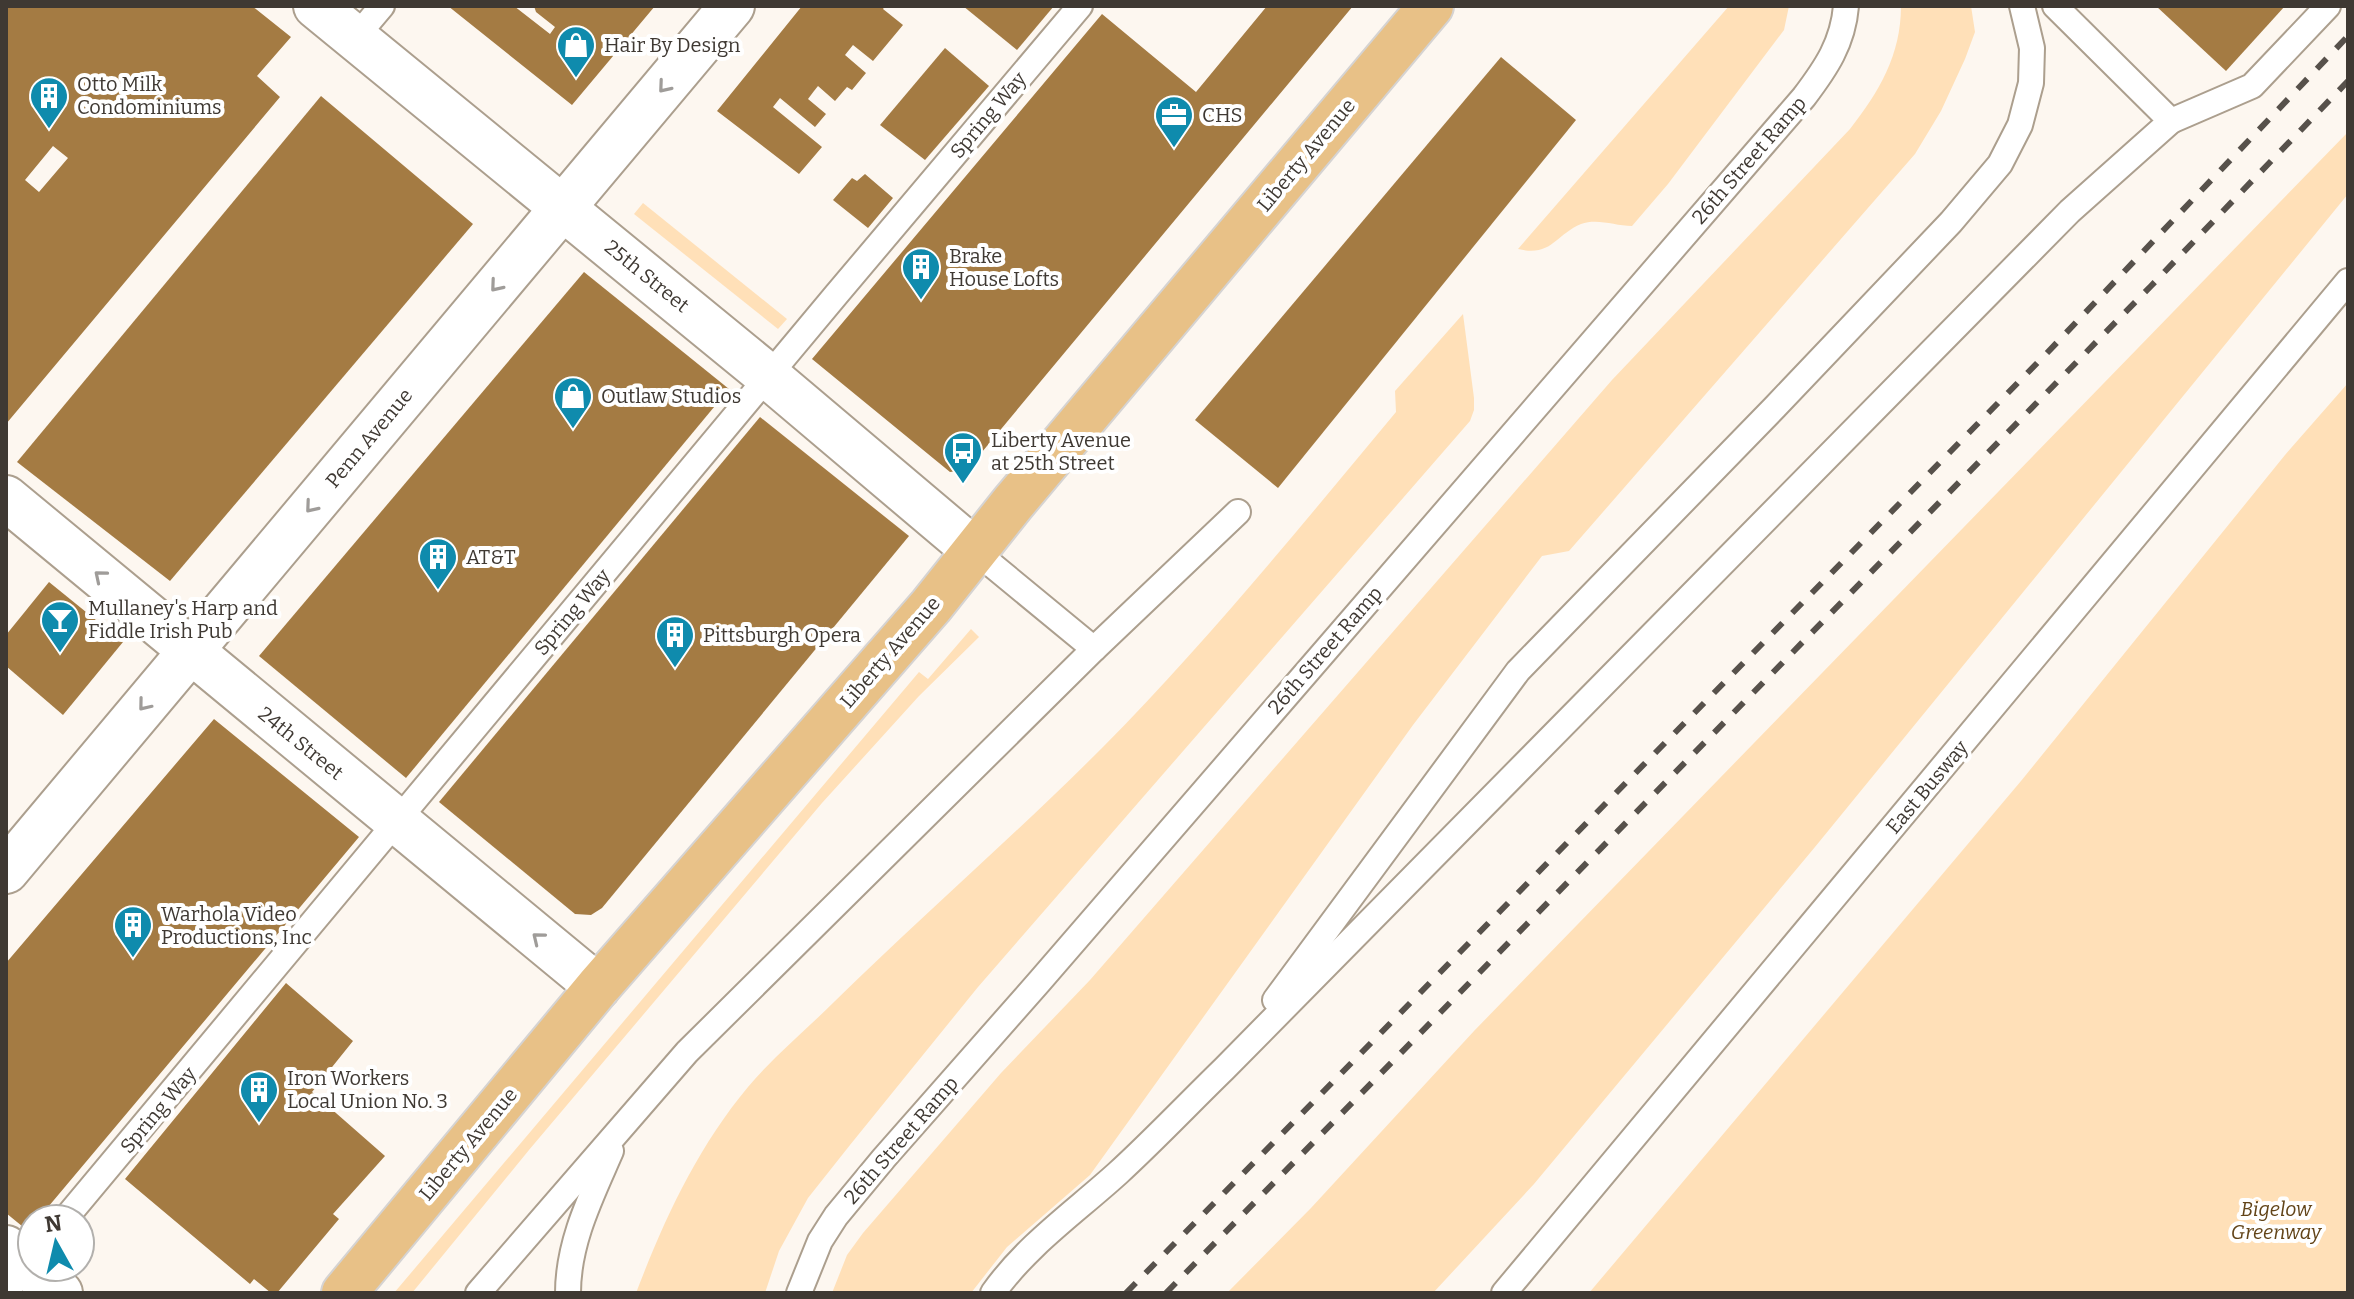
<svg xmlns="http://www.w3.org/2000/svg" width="2354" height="1299" viewBox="0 0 2354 1299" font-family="Bitter,serif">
<rect width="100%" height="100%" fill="#fdf7f0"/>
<g fill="#ffe0b8">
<path d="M1729,6H1789L1784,30L1668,184L1632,226C1615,226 1598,218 1581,224C1555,235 1552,257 1518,249Z"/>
<path d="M1901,6H1971L1975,32L1965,59L1941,111L1915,154L1569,551L1542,556L1413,725L1090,1175L1007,1247L971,1293H832L847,1255L863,1233L1001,1073L1090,980L1612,380L1850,129C1879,92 1901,55 1901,6Z"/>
<polygon points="2348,132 2348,194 1815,847 1534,1184 1433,1293 1227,1293 1311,1208 1474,1031"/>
<polygon points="643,203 787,319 778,329 634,214"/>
<path d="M1463,314L1474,398V410L1470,421L978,987L850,1145L808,1198L779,1251L765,1293H636C664,1220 697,1148 748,1087C774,1056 806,1030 834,1002C922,916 1015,835 1102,748C1207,642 1301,526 1396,412L1395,391Z"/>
<polygon points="2348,383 2348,1293 1589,1293 2021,781 2285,455"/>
<polygon points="971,629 979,637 919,696 822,803 529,1150 412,1293 394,1293 919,672 928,679"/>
</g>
<g fill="#a47b43" fill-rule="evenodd">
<path d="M6,6H252L291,37L257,76L280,97L6,424ZM53,146L68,158L39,192L25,180Z"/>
<polygon points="448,6 514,6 550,34 555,27 536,12 534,6 655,6 572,105"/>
<polygon points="802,6 885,6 883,9 903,25 873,61 853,45 845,55 866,73 852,90 847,87 835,101 818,86 814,91 808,99 826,114 815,127 780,98 773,107 822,147 799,174 717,111"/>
<polygon points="963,6 1054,6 1017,50"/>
<polygon points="1267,6 1353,6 967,470 950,472 812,359 1102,14 1196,92"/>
<polygon points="2156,6 2285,6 2226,71"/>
<polygon points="945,48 989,86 925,160 880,125"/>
<polygon points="1501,57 1576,120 1278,488 1195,420"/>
<polygon points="321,96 473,224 170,581 17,462"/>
<polygon points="865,174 893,198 868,228 833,200 852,178 857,181"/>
<polygon points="584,272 729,389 406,778 259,656"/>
<polygon points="760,417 909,536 602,908 591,915 575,914 439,802"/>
<polygon points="49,582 123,642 63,715 6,666 6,635"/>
<polygon points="214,719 359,837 38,1219 32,1219 32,1226 28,1231 6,1213 6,963"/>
<polygon points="286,983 353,1041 312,1092 385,1156 333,1214 339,1219 277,1293 271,1293 254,1279 250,1284 125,1179"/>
</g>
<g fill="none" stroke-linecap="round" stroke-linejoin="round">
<g stroke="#ac9f8e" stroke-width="28">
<g id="lane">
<polyline points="355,38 382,6"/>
<polyline points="2171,121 2252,86 2328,6"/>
<polyline points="975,551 1094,649 1238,512"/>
<polyline points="1275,1000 1518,671 1775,407 1951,222 2000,164 2020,125 2031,83 2032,48 2022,6"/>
<polyline points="65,1219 836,295 1080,6"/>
<polyline points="6,1292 32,1259"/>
<polyline points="478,1293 687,1052 1094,649"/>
<path d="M568,1293C568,1242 591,1197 611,1151"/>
<path d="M799,1293L820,1241L836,1216L884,1158L1039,982L1804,97C1826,68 1843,43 1846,6"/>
<path d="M993,1293C1027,1245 1075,1212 1118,1173C1154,1140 1189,1103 1224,1069L2070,211L2171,121L2055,6"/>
<polyline points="1504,1293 2348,281"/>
</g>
</g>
<g stroke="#ac9f8e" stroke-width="48">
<g id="street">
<polyline points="316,6 768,376 975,551"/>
<polyline points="6,498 598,987"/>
<polyline points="6,1248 60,1293"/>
</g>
</g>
<g stroke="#ac9f8e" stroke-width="48">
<polyline id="secondary" points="6,871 732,6"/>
</g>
<g stroke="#d5d3d2" stroke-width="48">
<polyline id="primary" points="344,1293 598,987 931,606 1013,503 1431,6"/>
</g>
<use href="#lane" stroke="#fff" stroke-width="24"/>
<use href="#street" stroke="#fff" stroke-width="44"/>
<use href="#secondary" stroke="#fff" stroke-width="44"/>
<use href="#primary" stroke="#e8c187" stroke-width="44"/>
<g stroke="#57514b" stroke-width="6" stroke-dasharray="14 14" stroke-linecap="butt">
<polyline points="1126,1293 2046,354 2348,36"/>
<polyline points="1166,1293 2151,286 2348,81"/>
</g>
</g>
<defs><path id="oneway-chevron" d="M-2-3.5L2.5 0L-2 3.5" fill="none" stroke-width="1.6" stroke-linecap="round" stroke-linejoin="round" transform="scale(2)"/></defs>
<g stroke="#9f9c99">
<use href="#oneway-chevron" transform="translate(664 87) rotate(130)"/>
<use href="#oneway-chevron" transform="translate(496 286) rotate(130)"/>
<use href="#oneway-chevron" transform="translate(311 507) rotate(130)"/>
<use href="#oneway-chevron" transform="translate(100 576) rotate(-140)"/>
<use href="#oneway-chevron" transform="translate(144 705) rotate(129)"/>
<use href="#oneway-chevron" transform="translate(538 938) rotate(-141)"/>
</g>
<defs>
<g id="shop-pin" transform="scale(2)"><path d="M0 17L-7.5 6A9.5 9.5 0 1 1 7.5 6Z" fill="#0f8bad" stroke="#fff"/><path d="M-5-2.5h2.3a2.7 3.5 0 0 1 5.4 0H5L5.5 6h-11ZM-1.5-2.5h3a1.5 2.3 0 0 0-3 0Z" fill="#fff"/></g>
<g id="building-pin" transform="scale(2)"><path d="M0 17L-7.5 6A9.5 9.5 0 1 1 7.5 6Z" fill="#0f8bad" stroke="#fff"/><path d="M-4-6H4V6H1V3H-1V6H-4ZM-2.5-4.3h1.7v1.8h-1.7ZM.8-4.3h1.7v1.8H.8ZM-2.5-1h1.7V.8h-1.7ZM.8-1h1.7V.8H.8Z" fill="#fff"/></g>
<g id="office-pin" transform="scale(2)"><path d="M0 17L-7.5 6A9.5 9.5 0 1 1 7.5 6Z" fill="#0f8bad" stroke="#fff"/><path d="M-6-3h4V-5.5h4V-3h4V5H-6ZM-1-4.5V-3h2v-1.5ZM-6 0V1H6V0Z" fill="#fff"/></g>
<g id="bus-pin" transform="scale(2)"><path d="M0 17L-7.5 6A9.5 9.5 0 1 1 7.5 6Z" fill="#0f8bad" stroke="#fff"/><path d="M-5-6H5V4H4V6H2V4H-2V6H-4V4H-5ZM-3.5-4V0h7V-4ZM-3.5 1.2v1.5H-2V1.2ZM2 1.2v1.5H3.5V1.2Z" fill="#fff"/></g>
<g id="bar-pin" transform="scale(2)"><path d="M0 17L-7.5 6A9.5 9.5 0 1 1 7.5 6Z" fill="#0f8bad" stroke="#fff"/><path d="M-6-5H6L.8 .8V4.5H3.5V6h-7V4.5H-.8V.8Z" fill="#fff"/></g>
</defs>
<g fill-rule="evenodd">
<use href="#shop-pin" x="576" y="45"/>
<use href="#building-pin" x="49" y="96"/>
<use href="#office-pin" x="1174" y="115"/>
<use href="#building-pin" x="921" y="267"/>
<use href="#shop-pin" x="573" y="396"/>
<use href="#bus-pin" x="963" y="451"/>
<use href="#building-pin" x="438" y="557"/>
<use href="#bar-pin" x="60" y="620"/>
<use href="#building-pin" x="675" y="635"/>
<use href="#building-pin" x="133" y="925"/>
<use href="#building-pin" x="259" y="1090"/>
</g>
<g text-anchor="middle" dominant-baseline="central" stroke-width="8" stroke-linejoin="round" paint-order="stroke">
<g font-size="20" fill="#3f3933" stroke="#fff" text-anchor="start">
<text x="604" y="45">Hair By Design</text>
<text x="77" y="84">Otto Milk<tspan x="77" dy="23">Condominiums</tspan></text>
<text x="1202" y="115">CHS</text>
<text x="949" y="256">Brake<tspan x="949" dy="23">House Lofts</tspan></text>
<text x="601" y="396">Outlaw Studios</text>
<text x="991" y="440">Liberty Avenue<tspan x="991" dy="23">at 25th Street</tspan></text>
<text x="466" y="557">AT&amp;T</text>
<text x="88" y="608">Mullaney's Harp and<tspan x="88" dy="23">Fiddle Irish Pub</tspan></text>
<text x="703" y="635">Pittsburgh Opera</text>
<text x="161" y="914">Warhola Video<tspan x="161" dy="23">Productions, Inc</tspan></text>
<text x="287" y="1078">Iron Workers<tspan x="287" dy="23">Local Union No. 3</tspan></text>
</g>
<g font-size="20" fill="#3f3933" stroke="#fff">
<text transform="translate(988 115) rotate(-50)">Spring Way</text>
<text transform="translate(1306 155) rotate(-50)">Liberty Avenue</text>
<text transform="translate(1749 160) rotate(-49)">26th Street Ramp</text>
<text transform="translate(647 276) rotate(39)">25th Street</text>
<text transform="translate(369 438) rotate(-50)">Penn Avenue</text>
<text transform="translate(572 612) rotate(-50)">Spring Way</text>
<text transform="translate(1325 650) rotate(-49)">26th Street Ramp</text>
<text transform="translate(890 652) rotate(-49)">Liberty Avenue</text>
<text transform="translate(301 743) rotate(39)">24th Street</text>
<text transform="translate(1927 787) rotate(-50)">East Busway</text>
<text transform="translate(158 1110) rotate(-50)">Spring Way</text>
<text transform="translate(901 1140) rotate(-49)">26th Street Ramp</text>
<text transform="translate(468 1144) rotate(-50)">Liberty Avenue</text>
</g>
<g font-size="20" font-style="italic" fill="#624418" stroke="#fff">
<text x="2276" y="1209">Bigelow<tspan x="2276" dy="23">Greenway</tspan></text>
</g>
</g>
<rect width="2354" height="1299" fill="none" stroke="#3f3933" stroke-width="16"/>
<g transform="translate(56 1243) rotate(352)"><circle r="38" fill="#ffffff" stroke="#b2b0ad" stroke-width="2"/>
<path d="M0-6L14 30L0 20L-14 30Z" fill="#0f8bad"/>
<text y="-12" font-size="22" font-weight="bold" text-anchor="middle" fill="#3f3933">N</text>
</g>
</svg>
